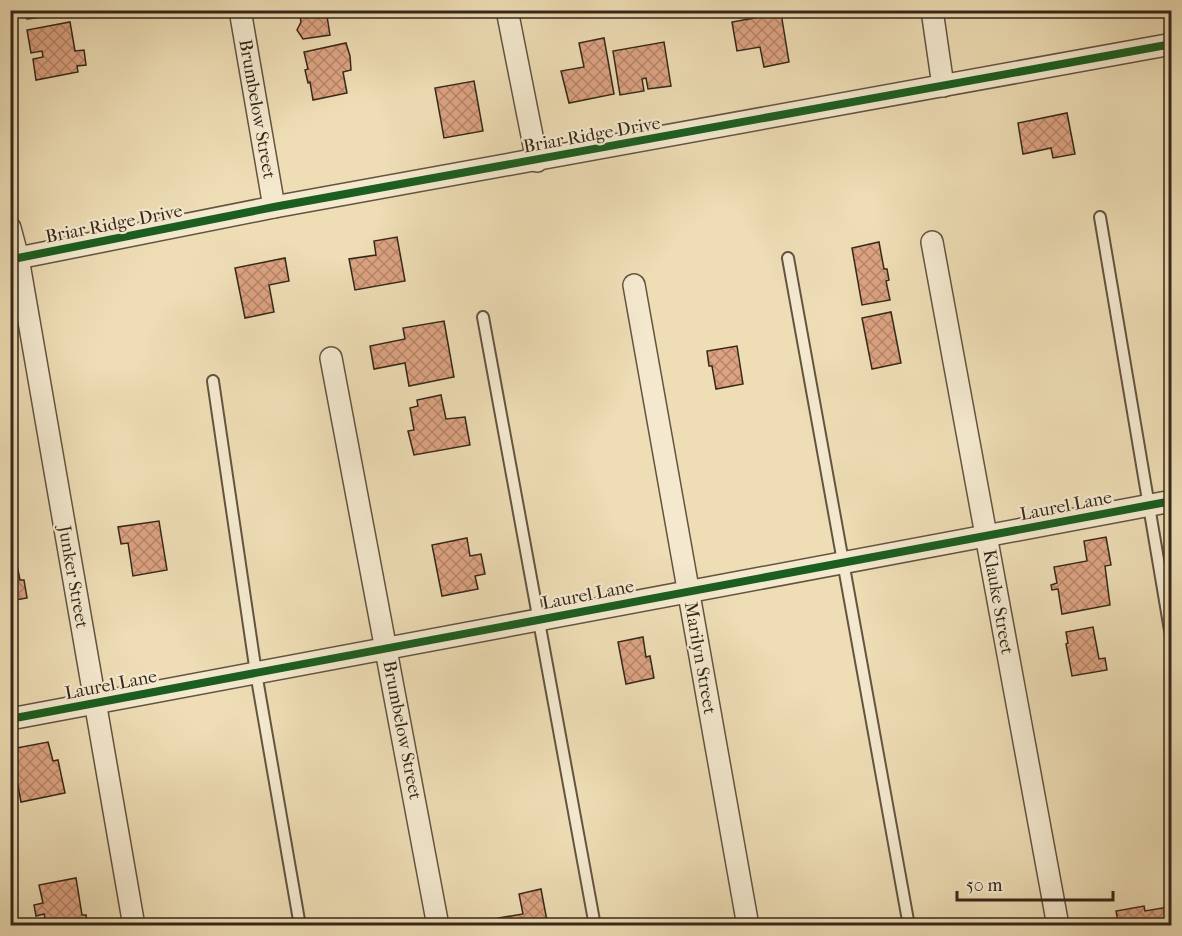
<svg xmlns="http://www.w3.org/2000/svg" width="1182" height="936" viewBox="0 0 1182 936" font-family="'IM FELL French Canon',serif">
<defs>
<pattern id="building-cross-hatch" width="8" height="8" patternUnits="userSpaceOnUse" patternTransform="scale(1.5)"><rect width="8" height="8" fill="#dda382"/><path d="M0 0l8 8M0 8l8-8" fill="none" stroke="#b4856a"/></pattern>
</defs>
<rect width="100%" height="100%" fill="#eeddb5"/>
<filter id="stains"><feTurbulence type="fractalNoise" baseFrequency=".00333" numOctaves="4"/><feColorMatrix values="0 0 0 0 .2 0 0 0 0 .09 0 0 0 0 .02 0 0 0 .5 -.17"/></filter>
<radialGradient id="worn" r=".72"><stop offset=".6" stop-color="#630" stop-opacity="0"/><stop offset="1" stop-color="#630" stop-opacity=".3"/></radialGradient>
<g fill="url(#building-cross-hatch)" stroke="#352719" stroke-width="1.5">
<polygon points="25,10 59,10 60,15 27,19"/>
<polygon points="299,10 326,10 330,35 303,39 297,30 301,22"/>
<polygon points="781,13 789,62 764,67 760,47 737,51 732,22"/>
<polygon points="70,22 75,51 84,50 86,65 77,66 78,72 36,80 33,59 43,57 42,51 31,53 27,30"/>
<polygon points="604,38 614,94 569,103 561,71 584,67 579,43"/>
<polygon points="664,42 671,86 648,89 646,78 642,79 644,91 620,95 613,51"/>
<polygon points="346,43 350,56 351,70 343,72 347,93 313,100 310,82 308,83 305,70 308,69 304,52"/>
<polygon points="474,81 483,131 444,138 435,88"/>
<polygon points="1067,113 1075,154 1053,158 1051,148 1023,154 1018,123"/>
<polygon points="397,237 405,281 355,290 349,259 376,255 374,241"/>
<polygon points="879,242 884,269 887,269 889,280 886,281 890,300 862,305 852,248"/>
<polygon points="285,258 289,281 269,285 274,312 245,318 235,268"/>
<polygon points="891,312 901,363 872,369 862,318"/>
<polygon points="444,321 454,377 409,386 405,363 374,369 370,346 405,339 403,328"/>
<polygon points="737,346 743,384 716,389 712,366 709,366 707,351"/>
<polygon points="441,395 446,419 465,417 470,445 414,455 408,431 414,430 410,408 418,406 417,400"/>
<polygon points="159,521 167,570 133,576 128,543 121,544 118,527"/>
<polygon points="1106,537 1111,565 1105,566 1110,605 1062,614 1058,589 1052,590 1051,585 1057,583 1054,567 1087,561 1084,541"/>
<polygon points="467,538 470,556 481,554 485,574 475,576 478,589 442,596 432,545"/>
<polygon points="10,545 13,545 20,580 24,580 27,598 10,601"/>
<polygon points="1093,627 1099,659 1105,658 1107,670 1072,676 1066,644 1068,643 1066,632"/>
<polygon points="643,637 646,657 650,656 654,678 626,684 618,642"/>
<polygon points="48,742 53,761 58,760 65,793 21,802 11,749"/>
<polygon points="76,878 82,915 86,915 88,926 47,926 44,914 36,916 34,905 43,903 39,885"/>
<polygon points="541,889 548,926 500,926 498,918 523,914 519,894"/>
<polygon points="1144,906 1145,911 1168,907 1171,926 1119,926 1116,911"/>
<polygon points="697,921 697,926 671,926"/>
</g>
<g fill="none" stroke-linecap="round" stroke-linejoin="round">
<g stroke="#635440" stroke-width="14">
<g id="service">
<polyline points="1100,217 1172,642"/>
<polyline points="788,258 909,926"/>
<polyline points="483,317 595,926"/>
<polyline points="213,381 256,673 300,926"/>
</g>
</g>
<g stroke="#635440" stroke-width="24">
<g id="minor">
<polyline points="240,10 274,207"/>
<polyline points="507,10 537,161"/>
<polyline points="932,10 943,86"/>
<polyline points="10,228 18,258 134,926"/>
<polyline points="932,242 1058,926"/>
<polyline points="18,258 274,207 1172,44"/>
<polyline points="634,285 748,926"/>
<polyline points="331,358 438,926"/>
<polyline points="10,719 1172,501"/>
</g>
</g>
<use href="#service" stroke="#f4e9cf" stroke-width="10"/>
<use href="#minor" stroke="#f4e9cf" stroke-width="21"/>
<g stroke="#f4e9cf" stroke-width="11">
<g id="cycleway">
<polyline points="18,258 274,207 1172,44"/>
<polyline points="10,719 1172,501"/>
</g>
</g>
<use href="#cycleway" stroke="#1b5e20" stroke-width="8"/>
</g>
<g text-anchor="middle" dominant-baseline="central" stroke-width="4.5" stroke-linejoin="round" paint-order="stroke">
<g font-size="18" fill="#352719" stroke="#f4e9cf">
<text transform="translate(257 109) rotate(80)">Brumbelow Street</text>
<text transform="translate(592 135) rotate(-10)">Briar Ridge Drive</text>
<text transform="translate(114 224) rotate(-11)">Briar Ridge Drive</text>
<text transform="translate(1066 506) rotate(-11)">Laurel Lane</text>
<text transform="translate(73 577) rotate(80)">Junker Street</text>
<text transform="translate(588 595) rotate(-11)">Laurel Lane</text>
<text transform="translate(998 602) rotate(80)">Klauke Street</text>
<text transform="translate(700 658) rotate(80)">Marilyn Street</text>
<text transform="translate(111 685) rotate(-11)">Laurel Lane</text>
<text transform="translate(402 730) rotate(79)">Brumbelow Street</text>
</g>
</g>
<rect width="1182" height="936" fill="none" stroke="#eeddb5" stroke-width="36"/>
<rect x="12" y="12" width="1158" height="912" fill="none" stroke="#352719" stroke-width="3"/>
<rect x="18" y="18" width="1146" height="900" fill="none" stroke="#352719" stroke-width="1.5"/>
<path d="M957 891v9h156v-9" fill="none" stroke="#352719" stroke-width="3"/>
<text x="966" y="891" font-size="18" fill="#352719" stroke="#f4e9cf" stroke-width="4.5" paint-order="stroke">50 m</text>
<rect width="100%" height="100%" filter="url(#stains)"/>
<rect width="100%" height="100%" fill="url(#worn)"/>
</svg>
